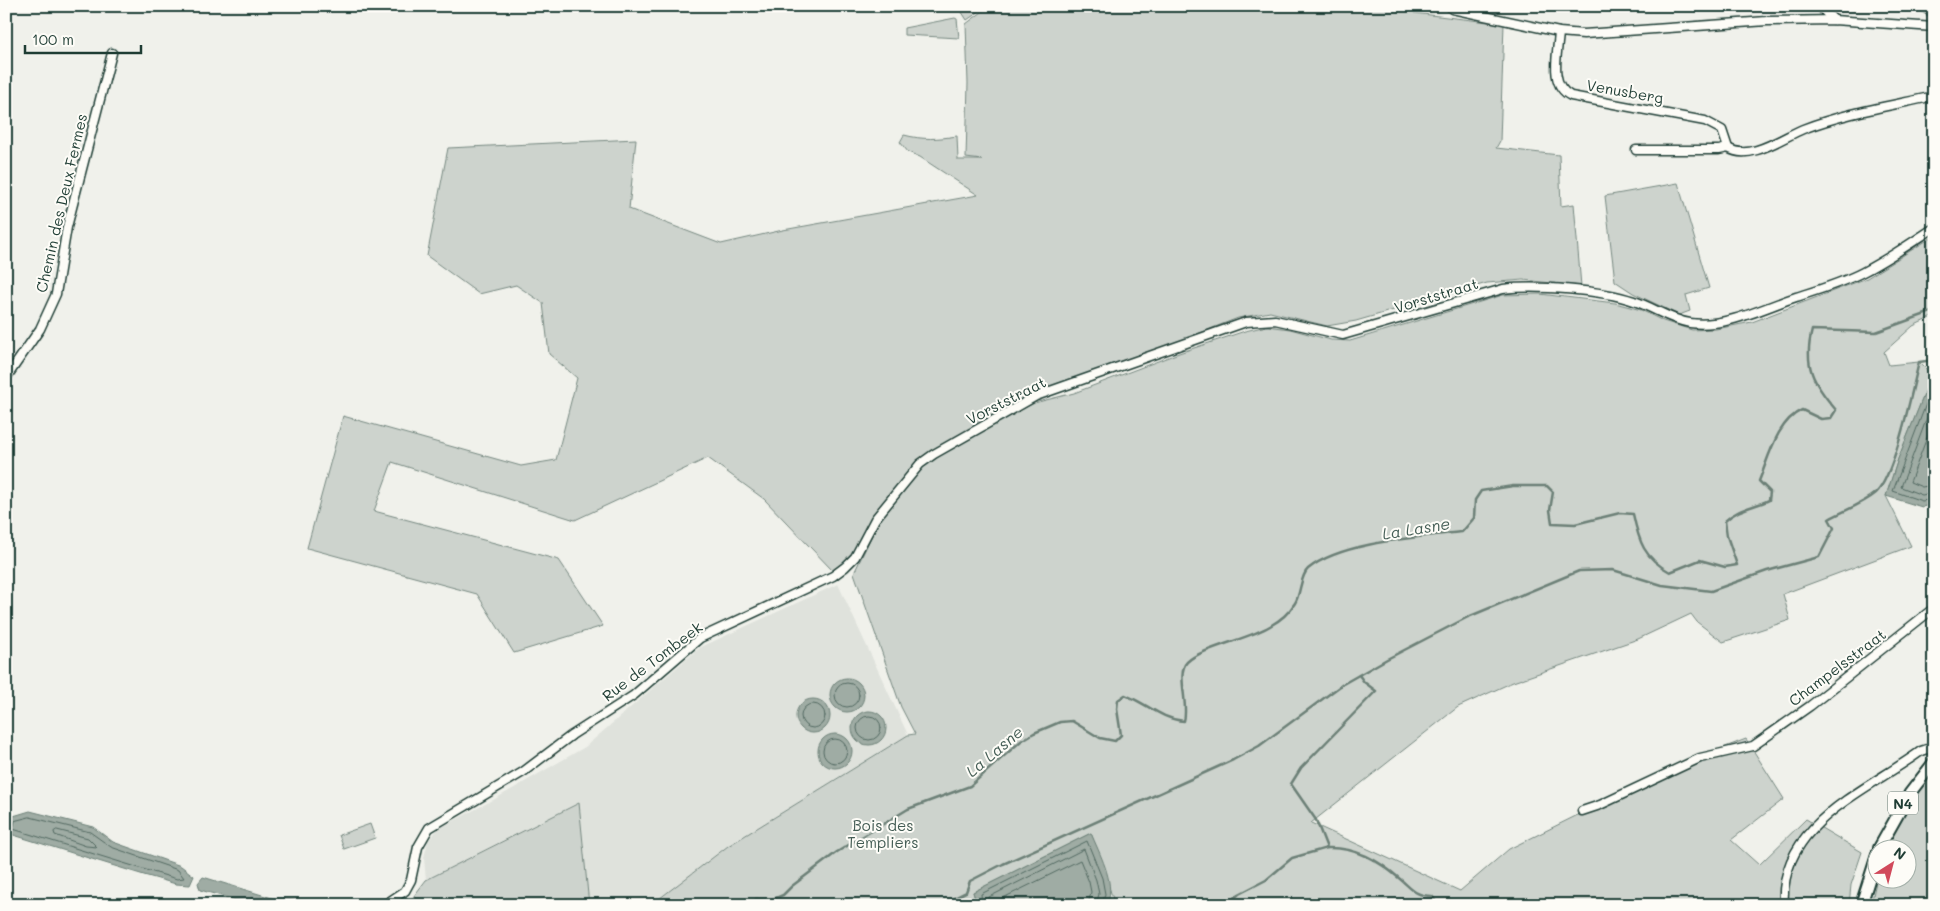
<svg xmlns="http://www.w3.org/2000/svg" width="1940" height="911" viewBox="0 0 1940 911" font-family="Mali,sans-serif">
<rect width="100%" height="100%" fill="#f0f1eb"/>
<filter id="ink" filterUnits="userSpaceOnUse"><feTurbulence type="fractalNoise" baseFrequency=".02" numOctaves="2"/><feDisplacementMap in="SourceGraphic" scale="10" xChannelSelector="R" yChannelSelector="G"/><feConvolveMatrix kernelMatrix="1 2 1 2 8 2 1 2 1" color-interpolation-filters="sRGB"/></filter>
<g filter="url(#ink)">
<polygon fill="#dfe2dc" points="838,584 908,735 728,846 651,905 589,905 578,803 426,880 424,858 428,841 438,829 495,799 585,747 699,648"/>
<g fill="#cdd3cd" stroke="#768880">
<polygon points="958,6 987,6 967,20"/>
<path d="M990,6H1415L1414,13L1504,24L1500,141L1496,148L1559,155L1561,206L1574,204L1581,286L1523,280L1487,283L1356,321L1327,326L1270,312L1238,318L1123,363L1011,404L931,453L898,497L921,469L941,454L1034,403L1074,393L1179,353L1245,331L1267,326L1290,329L1331,340L1350,341L1503,295L1540,294L1615,303L1641,310L1663,321L1692,330L1716,329L1752,322L1867,278L1934,236V316L1913,326L1884,352L1889,365L1919,362L1932,375L1898,459L1886,496L1911,546L1783,594L1790,620L1723,642L1697,622L1691,614L1638,639L1513,682L1458,707L1311,823L1460,891L1509,849L1679,765L1746,739L1784,799L1731,840L1759,865L1806,819L1862,852L1851,885L1849,905H1115L1091,833L973,892L977,905H651L728,846L908,735L915,734L901,707L854,573L874,531L863,546L833,571L764,499L708,458L575,520L392,462L374,511L559,560L603,626L514,653L477,594L307,548L343,416L521,466L556,460L577,378L549,354L543,303L516,285L479,294L427,256L448,148L636,139L629,209L721,244L783,230L978,195L920,157L908,152L900,142L904,135C923,140 938,139 957,136L958,160H982L966,158L968,83L966,24Z"/>
<polygon points="955,18 957,19 959,38 904,35 904,28"/>
<polygon points="1678,183 1709,288 1686,295 1690,311 1679,315 1633,293 1615,281 1605,196"/>
<polygon points="1934,771 1934,905 1871,905 1877,877 1878,878 1908,878 1908,848 1887,848 1906,806"/>
<polygon points="579,803 589,905 408,904 426,880"/>
<polygon points="370,824 375,838 344,849 339,835"/>
</g>
<g fill="#9faca4" stroke="#6c8077">
<polygon points="1934,374 1934,504 1922,507 1886,496 1898,459 1932,375"/>
<circle cx="847" cy="695" r="17"/>
<circle cx="813" cy="716" r="17"/>
<circle cx="869" cy="728" r="17"/>
<circle cx="835" cy="751" r="17"/>
<polygon points="30,811 93,827 113,842 181,866 194,876 190,885 176,884 144,875 7,833 10,817"/>
<path d="M1091,833C1099,853 1115,881 1108,902L1102,905H977L973,892Z"/>
<polygon points="203,877 272,898 309,901 308,905 254,905 200,890 198,883"/>
</g>
<g fill="none" stroke-linecap="round" stroke-linejoin="round">
<g stroke="#526961" stroke-width="1">
<polyline points="1934,383 1893,491 1922,501 1934,499"/>
<polyline points="1934,399 1901,487 1922,495 1934,493"/>
<polyline points="1934,419 1910,482 1922,487 1934,485"/>
<circle cx="847" cy="695" r="12"/>
<circle cx="813" cy="716" r="12"/>
<circle cx="869" cy="728" r="12"/>
<circle cx="835" cy="751" r="12"/>
<polygon points="30,817 90,832 111,847 178,870 184,878 177,879 146,870 13,829 15,821"/>
<polygon points="57,830 88,838 97,847 86,846 55,835 54,832"/>
<polyline points="251,905 250,899 253,898 272,903 300,905"/>
<polyline points="982,905 981,894 1087,841 1102,878 1105,894 1102,905"/>
<polyline points="988,905 989,897 1084,849 1096,880 1099,894 1096,905"/>
<polyline points="996,905 997,901 1080,860 1089,882 1091,892 1088,905"/>
</g>
<g stroke="#6c8077" stroke-width="2.5">
<polyline points="1914,6 1934,19"/>
<path d="M1327,848C1356,847 1378,860 1400,879C1412,889 1415,896 1432,896L1436,902"/>
<path d="M749,905L756,899L771,900L783,895L792,886L837,852L908,809L970,786L1021,741L1034,733L1060,722L1072,721L1100,738L1115,741L1121,735L1117,709L1118,700L1125,695C1146,703 1161,719 1184,721C1189,705 1176,673 1187,662C1201,648 1249,639 1270,626C1279,621 1289,613 1295,603C1301,594 1300,576 1308,569C1340,542 1420,537 1462,532L1474,518L1475,500L1481,491L1513,486H1547L1553,492L1550,510L1552,523L1575,524L1620,513L1633,514C1639,542 1644,558 1670,572L1700,560L1725,567L1737,565L1727,536L1725,521C1739,508 1752,508 1769,500L1770,492L1759,481C1769,457 1777,421 1802,410L1821,419L1831,418L1836,410C1813,383 1803,366 1812,330L1876,332L1934,311"/>
<path d="M940,905L966,892L970,881L1003,864L1233,760L1259,746L1343,684L1387,659L1468,617L1579,571L1613,570L1662,585L1711,591L1767,571L1819,557L1834,528L1829,519C1843,511 1863,504 1876,493C1895,475 1912,390 1919,362L1934,360"/>
<polyline points="1227,905 1239,894 1266,880 1292,858 1327,848 1316,820 1291,784 1301,768 1376,691 1364,682 1359,675"/>
</g>
<g stroke="#1f3d34" stroke-width="11">
<g id="minor">
<polyline points="1450,6 1452,9 1559,32 1584,34 1767,21 1834,20 1934,27"/>
<polyline points="1472,6 1482,14"/>
<polyline points="1819,6 1834,20"/>
<path d="M1559,32C1558,53 1548,85 1571,96L1705,121L1722,130L1728,148"/>
<path d="M1636,150H1719L1728,148C1750,162 1783,137 1803,129C1845,113 1890,106 1934,96"/>
<polyline points="6,378 40,329 56,294 67,227 112,53"/>
<polyline points="1582,811 1600,805 1700,758 1753,746 1810,706 1934,608"/>
<path d="M384,905L405,891L411,880L418,847L429,828L523,772L572,735L634,695L700,638L833,576L845,567L855,557L875,519L920,464L934,454L1036,396L1246,322L1275,320L1343,335L1503,289C1537,285 1602,290 1634,301C1653,307 1670,320 1690,323C1725,328 1763,308 1796,297C1818,290 1842,283 1863,272C1888,259 1911,243 1934,228"/>
<path d="M1784,905C1778,824 1867,791 1921,751L1927,749L1934,751"/>
</g>
</g>
<g stroke="#1f3d34" stroke-width="14">
<g id="major">
<polyline points="1879,848 1910,793 1934,762"/>
<polyline points="1861,905 1878,852"/>
</g>
</g>
<use href="#minor" stroke="#fdfcf7" stroke-width="8"/>
<use href="#major" stroke="#fdfcf7" stroke-width="10"/>
</g>
</g>
<g text-anchor="middle" dominant-baseline="central" stroke-width="4" stroke-linejoin="round" paint-order="stroke">
<rect fill="#fdfcf7" stroke="#62766e" stroke-width="1" x="1888" y="791.5" width="30" height="23" rx="4"/>
<g font-size="14" font-weight="bold" fill="#1f3d34">
<text x="1903" y="803">N4</text>
</g>
<g font-size="15" fill="#1f3d34" stroke="#fdfcf7">
<text transform="translate(1625 91) rotate(10)">Venusberg</text>
<text transform="translate(61 203) rotate(-77)">Chemin des Deux Fermes</text>
<text transform="translate(1436 295) rotate(-17)">Vorststraat</text>
<text transform="translate(1006 400) rotate(-27)">Vorststraat</text>
<text transform="translate(652 661) rotate(-37)">Rue de Tombeek</text>
<text transform="translate(1837 667) rotate(-37)">Champelsstraat</text>
</g>
<g font-size="15" fill="#425b53" stroke="#fdfcf7">
<text x="883" y="825">Bois des<tspan x="883" dy="17">Templiers</tspan></text>
</g>
<g font-size="16" font-style="italic" fill="#455e56" stroke="#fdfcf7">
<text transform="translate(1416 528) rotate(-9)">La Lasne</text>
<text transform="translate(994 751) rotate(-40)">La Lasne</text>
</g>
</g>
<rect width="1940" height="911" fill="none" stroke="#fdfcf7" stroke-width="25"/>
<rect x="12" y="12" width="1915" height="886" fill="none" stroke="#1f3d34" stroke-width="2" filter="url(#ink)"/>
<g transform="translate(1892 864) rotate(36)"><circle r="24" fill="#fdfcf7" stroke="#a4b0a9"/>
<path d="M0-4L9 19L0 12L-9 19Z" fill="#d1495b"/>
<text y="-8" font-size="14" font-weight="bold" text-anchor="middle" fill="#1f3d34">N</text>
</g>
<path d="M25 45v8h116v-8" fill="none" stroke="#1f3d34" stroke-width="2.5"/>
<text x="32" y="45" font-size="15" fill="#1f3d34" stroke="#fdfcf7" stroke-width="4" paint-order="stroke">100 m</text>
</svg>
